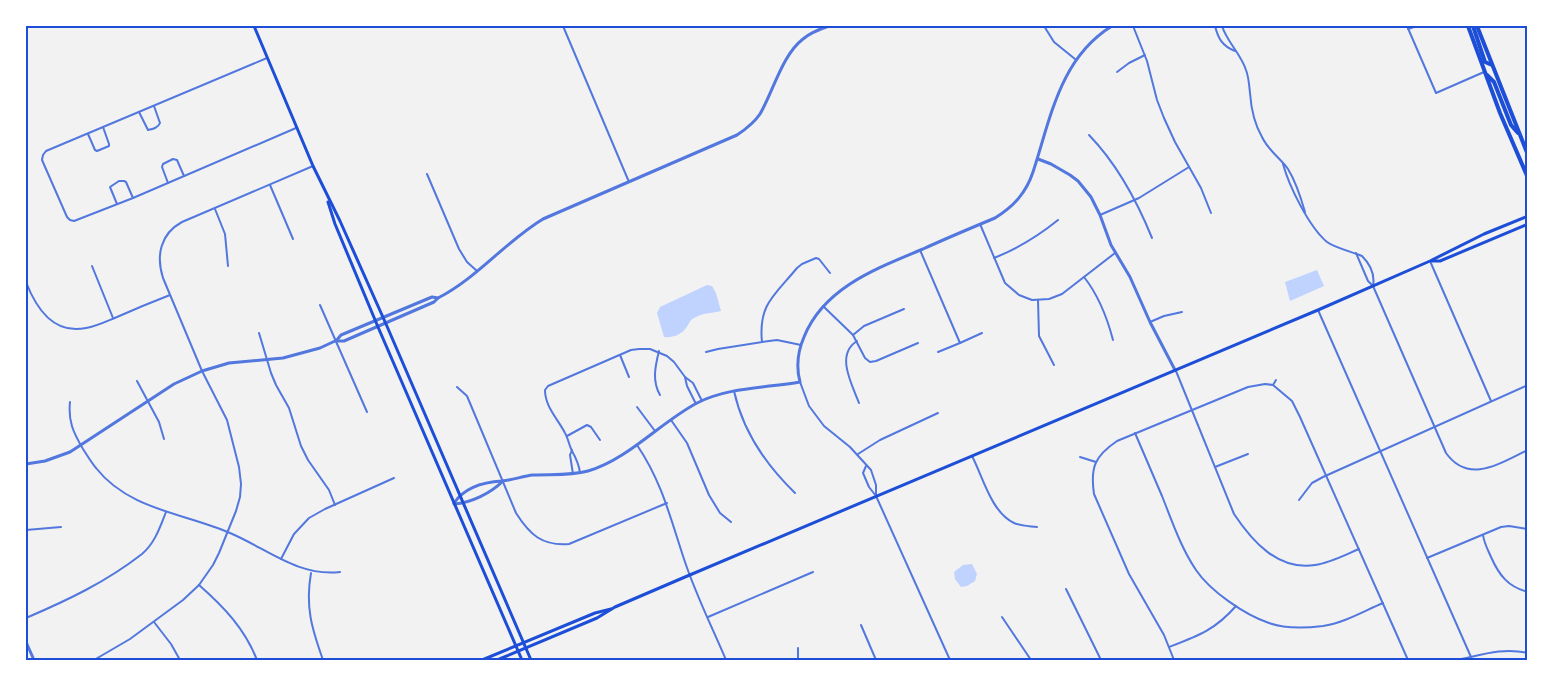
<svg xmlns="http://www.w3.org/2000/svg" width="1553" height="686" viewBox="0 0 1553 686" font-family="Manrope,sans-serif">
<rect width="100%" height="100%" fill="#f2f2f2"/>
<g fill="#bfd3fe">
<polygon points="1317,270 1324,286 1290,301 1285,282"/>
<path d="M707,285L712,286L716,293L721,311C713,313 703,313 696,317C689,320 690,323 686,328C681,335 672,338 664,337L657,313L660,307Z"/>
<polygon points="972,564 977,574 975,581 967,586 961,587 955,579 954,572 963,565"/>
</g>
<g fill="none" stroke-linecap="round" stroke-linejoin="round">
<g stroke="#5277de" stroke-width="2">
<polyline points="563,26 629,182"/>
<polyline points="1044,26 1054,42 1075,59"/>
<polyline points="1133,26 1147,61 1157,100 1164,118 1175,142 1201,188 1211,213"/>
<path d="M1215,26C1218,38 1222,46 1235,51"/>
<path d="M1222,26C1227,42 1241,54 1246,70C1249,78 1249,85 1250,93C1251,107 1255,125 1262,137C1268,150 1280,158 1288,169C1296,182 1301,198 1305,212"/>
<polyline points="1407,26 1436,93 1484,72"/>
<polyline points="1408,29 1417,26"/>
<polyline points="267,58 46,151 43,155 42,160 67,217 70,220 74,221 133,198 296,128"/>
<polyline points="1117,72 1129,63 1145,55"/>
<path d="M139,112L148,130C153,129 158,128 160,123L154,106"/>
<polyline points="88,134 95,150 97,151 109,146 109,144 103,127"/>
<path d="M1089,135C1117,164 1137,201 1152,238"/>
<path d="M1283,164C1289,186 1309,227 1327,242C1335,248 1353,252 1362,256C1370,264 1375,275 1373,286"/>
<polyline points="427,174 459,249 467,262 477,271"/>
<polyline points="168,183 162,167 163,164 173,159 177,160 184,176"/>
<polyline points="270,185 293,239"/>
<polyline points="117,204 110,187 119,181 124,181 126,182 133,198"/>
<polyline points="215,209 225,234 228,266"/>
<polyline points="1100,215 1139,198 1189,167"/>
<polyline points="980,224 1005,283 1019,295 1032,300 1049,299 1062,294 1115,253"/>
<polyline points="920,250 960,343 982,333"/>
<path d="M1356,253L1368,281L1373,286L1446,453C1469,485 1500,463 1528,450"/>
<path d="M994,258C1019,248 1037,237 1058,220"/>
<polyline points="1430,261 1491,401"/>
<polyline points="92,266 113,318"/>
<path d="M1084,277C1099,296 1107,317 1113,340"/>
<path d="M26,282C36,308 53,335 86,328C97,326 107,321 117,317C135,309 152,302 170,295"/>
<polyline points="1038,300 1039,336 1054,365"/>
<polyline points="320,305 367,412"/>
<polyline points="823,306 853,335 865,358 870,362 876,361 918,343"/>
<polyline points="1318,310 1471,657"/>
<polyline points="1150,322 1164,316 1182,312"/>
<polyline points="259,333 271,373 276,385 289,408 301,446 308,460 329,490 335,505"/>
<polyline points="853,335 864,326 904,309"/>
<path d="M857,341C835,355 852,384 859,403"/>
<path d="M762,342C758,304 775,295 797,268L802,264L816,258L819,259L830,273"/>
<path d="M659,351C655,367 652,381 660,395"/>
<polyline points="706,352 718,349 769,341 777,340 801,345"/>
<polyline points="938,352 960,343"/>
<polyline points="620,355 629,377"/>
<path d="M1176,371L1234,514C1252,541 1278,571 1315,565C1330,563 1345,555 1359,549"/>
<polyline points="685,377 687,386 696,404"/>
<polyline points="1276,380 1273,385 1292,401 1300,417 1408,660"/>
<polyline points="137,381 159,422 164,439"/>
<polyline points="800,382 809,406 824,426 850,447 871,470 876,485 876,496 869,487 863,473 866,466"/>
<path d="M457,387L467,396L516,513C530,535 542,546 569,544L667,503"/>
<path d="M734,391C743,432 765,464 795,493"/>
<path d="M70,402C68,421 73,432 83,449C87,455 91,462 96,468C129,510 184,513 230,533C266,548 298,577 340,572"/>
<polyline points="637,407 655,431"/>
<polyline points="671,420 687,443 709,495 720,513 731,522"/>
<path d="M1135,433C1144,454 1153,475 1162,496C1172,521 1181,548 1196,570C1210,591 1245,615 1269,623C1285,629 1306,628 1323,626C1344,623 1364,611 1383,603"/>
<polyline points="567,436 587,425 591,427 600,440"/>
<path d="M637,445C662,482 670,517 684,559C695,593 712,627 726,660"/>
<polyline points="572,450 570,455 573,474"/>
<polyline points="858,454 880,440 938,413"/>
<path d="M972,456C983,477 991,512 1014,523C1021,526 1029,526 1037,527"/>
<polyline points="1080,457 1096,462"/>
<polyline points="1215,467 1248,454"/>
<path d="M580,473C579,464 576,458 572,451C569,445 568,438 565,433C558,419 545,407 545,390L548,386L631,350L639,349H650L667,356L674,362L685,377L693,383L702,401"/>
<polyline points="876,496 950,660"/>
<polyline points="1299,500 1312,483 1323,477 1528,385"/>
<polyline points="26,530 61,527"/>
<path d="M1483,535C1484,543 1488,550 1491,557C1499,575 1508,587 1528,592"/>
<polyline points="1427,558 1501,527 1509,526 1528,529"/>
<polyline points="281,559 294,534 309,518 325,509 394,478"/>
<path d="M311,573C305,607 312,629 323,660"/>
<path d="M199,585C224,607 245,629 257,660"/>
<polyline points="1066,589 1101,660"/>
<polyline points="708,617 813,572"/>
<polyline points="1002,617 1031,660"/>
<path d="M26,618C68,600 106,582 142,554C155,543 160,527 166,512"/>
<polyline points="154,622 171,644 180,660"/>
<polyline points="861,625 876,660"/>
<path d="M1169,647C1198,636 1215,630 1236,606"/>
<polyline points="798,648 798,660"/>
<path d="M94,660L130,639L183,600L199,585L213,565L219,553L236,511L240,497L241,484L239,467L227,420L202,371L163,278C156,256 160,234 182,222L313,166"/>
<path d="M1174,660L1164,635L1129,574L1094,494C1090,467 1095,456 1117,441L1248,387L1265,384L1273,385"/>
<path d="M1457,660C1481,655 1503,647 1528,653"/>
</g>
<g stroke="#5277de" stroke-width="3">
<polyline points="1038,159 1051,164 1070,175 1078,181 1091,197 1100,215 1111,245 1130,277 1150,322 1175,370"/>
<polyline points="336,341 341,335 432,297 438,298"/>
<path d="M26,464L45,461L70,452L174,384L202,371L229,363L283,358L320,348L335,341H344L434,302L438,298C477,278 505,242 543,219L737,135C746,129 754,123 760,114C773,92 782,55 803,39C810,33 820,29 829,26"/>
<path d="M454,503C465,487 484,482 502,481C513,480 523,476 533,475C552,474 570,476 588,471C627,460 661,422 697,403C728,387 766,388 800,382C796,367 798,351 804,337C824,287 878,268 923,249C947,238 971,228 995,218C1014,206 1026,193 1033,172C1051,117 1060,58 1112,26"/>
<path d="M454,504C471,503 491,493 503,481"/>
<polyline points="26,642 34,660"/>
</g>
<g stroke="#1d4ed8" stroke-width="3">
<polyline points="254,26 313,166 340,221 386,324 531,660"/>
<polyline points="328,202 335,224 378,327 522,660"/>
<polyline points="1432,261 1440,261 1528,224"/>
<polyline points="482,660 595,613 611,609"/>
<polyline points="497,660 597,618 615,607 685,577 1318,310 1430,261 1484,234 1528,216"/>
</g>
<g stroke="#1d4ed8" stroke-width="4">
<polyline points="1468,26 1500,113 1528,178"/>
<polyline points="1473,26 1485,62 1492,65"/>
<polyline points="1477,26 1528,155"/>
<polyline points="1487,75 1494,82 1511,125 1518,133"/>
</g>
</g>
<rect width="1553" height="686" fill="none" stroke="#ffffff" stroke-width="54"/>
<rect x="27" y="27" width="1499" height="632" fill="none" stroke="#1d4ed8" stroke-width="2"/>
</svg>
